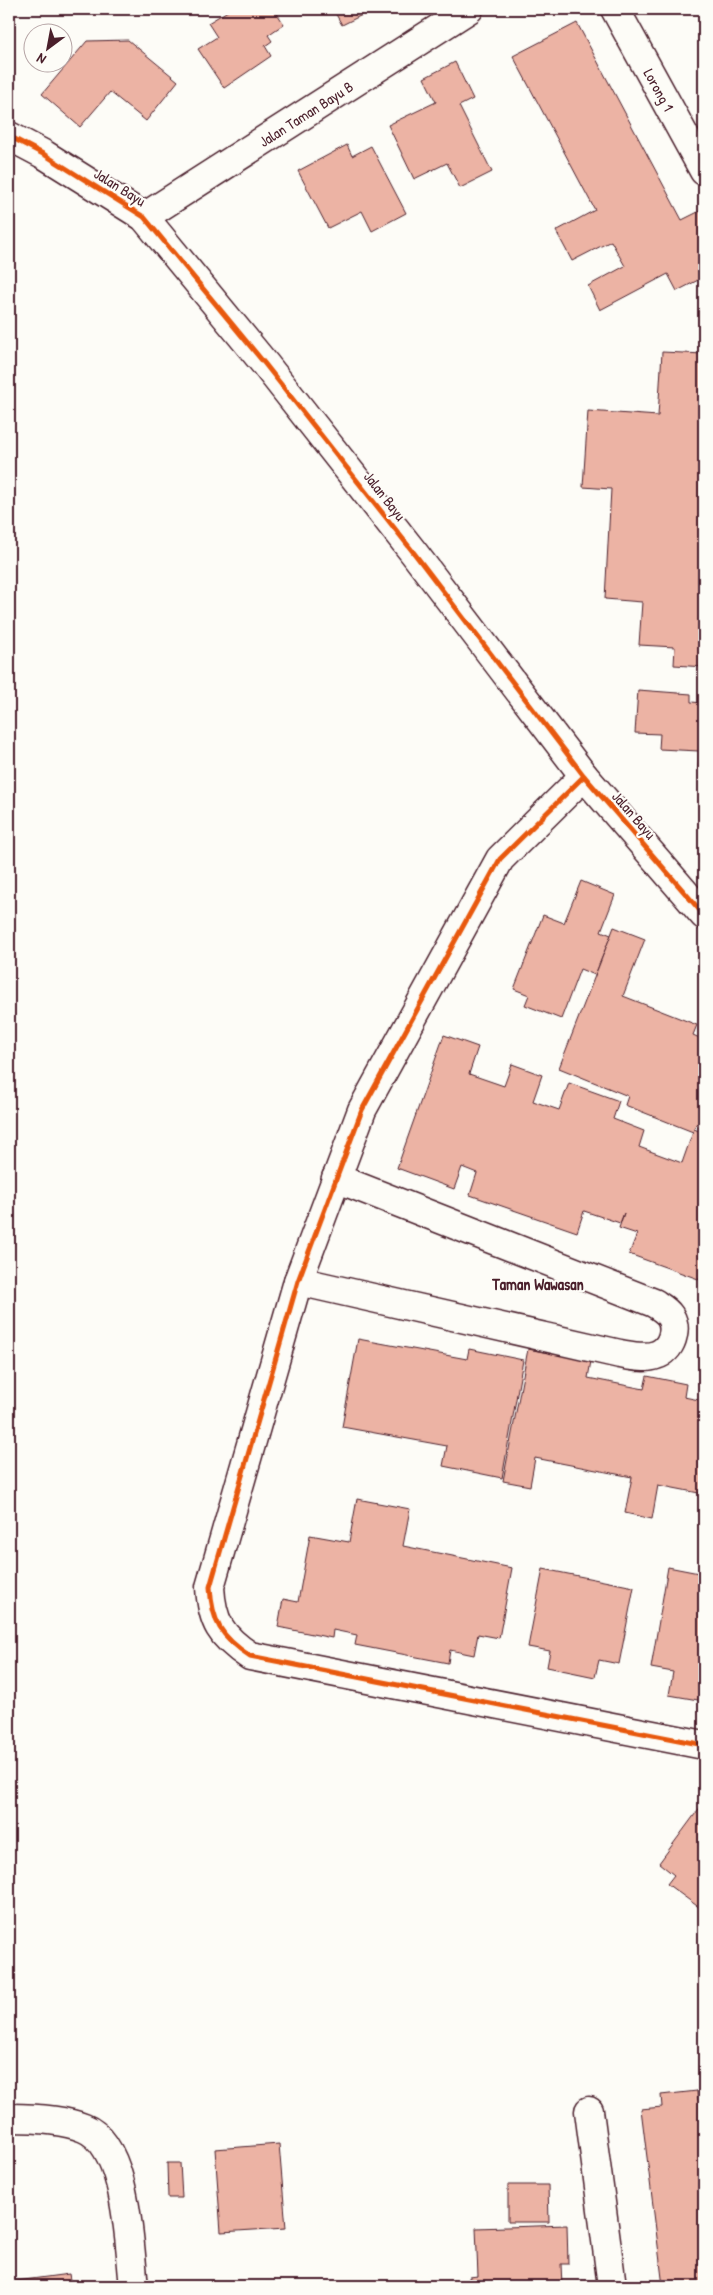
<svg xmlns="http://www.w3.org/2000/svg" width="713" height="2295" viewBox="0 0 713 2295" font-family="'Patrick Hand',sans-serif">
<rect width="100%" height="100%" fill="#fdfcf7"/>
<filter id="ink" filterUnits="userSpaceOnUse"><feTurbulence type="fractalNoise" baseFrequency=".02" numOctaves="2"/><feDisplacementMap in="SourceGraphic" scale="10" xChannelSelector="R" yChannelSelector="G"/><feConvolveMatrix kernelMatrix="1 2 1 2 8 2 1 2 1" color-interpolation-filters="sRGB"/></filter>
<g filter="url(#ink)">
<g fill="#ecb3a4" stroke="#4a1f2b">
<polygon points="231,9 274,9 284,24 268,35 272,41 265,46 271,56 224,88 198,49 217,37 208,23"/>
<polygon points="333,9 374,9 342,25"/>
<polygon points="577,23 682,220 700,211 704,219 704,277 677,291 668,274 600,310 588,286 625,266 611,241 572,261 556,231 595,210 513,56"/>
<polygon points="128,40 178,81 146,121 110,92 80,127 42,94 87,41"/>
<polygon points="455,62 473,99 459,106 492,172 460,188 447,163 414,179 388,125 436,102 424,78"/>
<polygon points="347,145 352,156 371,146 406,213 372,231 362,211 328,228 298,171"/>
<polygon points="662,352 704,354 704,667 674,665 675,647 639,645 642,602 605,599 611,489 583,487 588,411 658,416"/>
<polygon points="638,690 691,694 691,702 704,703 704,770 698,769 699,751 659,749 660,734 635,733"/>
<polygon points="581,881 615,895 601,931 611,935 595,975 580,969 561,1019 525,1005 529,995 514,989 543,915 564,923"/>
<polygon points="614,927 645,939 623,996 697,1025 693,1035 704,1040 704,1127 696,1124 693,1132 625,1105 628,1096 559,1068"/>
<polygon points="444,1035 478,1047 469,1074 504,1086 512,1064 542,1075 533,1101 559,1110 569,1083 619,1101 613,1119 644,1131 639,1147 682,1163 694,1129 704,1133 704,1271 701,1280 629,1254 637,1234 619,1228 624,1213 620,1223 584,1211 577,1232 470,1195 477,1173 462,1167 454,1189 397,1168"/>
<polygon points="358,1339 467,1359 469,1349 523,1360 502,1478 443,1466 447,1446 342,1427"/>
<polygon points="528,1349 591,1361 588,1378 644,1389 647,1376 686,1384 684,1397 704,1401 704,1494 658,1485 652,1519 625,1513 632,1477 535,1458 530,1486 503,1481"/>
<polygon points="357,1499 410,1509 403,1546 512,1568 499,1638 478,1634 474,1655 450,1650 448,1663 355,1645 357,1635 333,1630 332,1638 278,1627 283,1599 298,1602 310,1535 349,1542"/>
<polygon points="668,1567 704,1574 704,1701 669,1695 673,1672 651,1668"/>
<polygon points="543,1569 634,1587 619,1664 599,1660 595,1677 547,1667 550,1651 528,1647"/>
<polygon points="704,1802 704,1911 667,1884 674,1875 659,1863"/>
<polygon points="697,2091 698,2100 704,2099 704,2286 663,2286 641,2109 662,2107 661,2095"/>
<polygon points="279,2144 286,2228 221,2232 215,2149"/>
<polygon points="167,2163 180,2163 182,2198 168,2198"/>
<polygon points="508,2185 548,2185 549,2222 508,2222"/>
<polygon points="567,2225 568,2264 561,2264 562,2286 470,2286 469,2277 478,2276 476,2228"/>
<polygon points="69,2274 71,2286 9,2286 9,2282"/>
</g>
<g fill="none" stroke-linecap="round" stroke-linejoin="round">
<g stroke="#4a1f2b" stroke-width="31">
<g id="minor">
<path id="s1" d="M615,9L704,171"/>
<path id="s2" d="M144,217L469,9"/>
<path d="M584,776L500,859L362,1110L298,1281L210,1587C212,1622 221,1637 250,1656L704,1745"/>
<path d="M298,1281L620,1354C632,1356 645,1359 656,1355C672,1350 678,1329 670,1316C666,1310 660,1307 654,1303L336,1178"/>
<polyline points="589,2111 612,2286"/>
<path d="M9,2118C33,2118 62,2119 84,2128C128,2145 129,2246 134,2286"/>
</g>
</g>
<g stroke="#4a1f2b" stroke-width="31">
<polyline id="tertiary" points="9,136 45,155 144,217 265,364 414,553 584,776 704,915"/>
</g>
<use href="#minor" stroke="#fdfcf7" stroke-width="28"/>
<use href="#tertiary" stroke="#fdfcf7" stroke-width="28"/>
<g stroke="#fdfcf7" stroke-width="8">
<g id="cycleway">
<polyline points="9,136 45,155 144,217 265,364 414,553 584,776 704,915"/>
<path d="M584,776L500,859L362,1110L298,1281L210,1587C212,1622 221,1637 250,1656L704,1745"/>
</g>
</g>
<use href="#cycleway" stroke="#e8590c" stroke-width="5"/>
</g>
</g>
<g text-anchor="middle" dominant-baseline="central" stroke-width="4.5" stroke-linejoin="round" paint-order="stroke">
<g font-size="15" fill="#4a1f2b" stroke="#fdfcf7">
<text stroke="none"><textPath href="#s1" startOffset="92">Lorong 1</textPath></text>
<text stroke="none"><textPath href="#s2" startOffset="192">Jalan Taman Bayu B</textPath></text>
<text transform="translate(120 187) rotate(32)">Jalan Bayu</text>
<text transform="translate(385 496) rotate(52)">Jalan Bayu</text>
<text transform="translate(634 815) rotate(49)">Jalan Bayu</text>
</g>
<g font-size="16" font-weight="bold" fill="#4a1f2b" stroke="#fdfcf7">
<text x="538" y="1284">Taman Wawasan</text>
</g>
</g>
<rect width="713" height="2295" fill="none" stroke="#fdfcf7" stroke-width="30"/>
<rect x="15" y="15" width="683" height="2265" fill="none" stroke="#4a1f2b" stroke-width="2" filter="url(#ink)"/>
<g transform="translate(48 48) rotate(212)"><circle r="24" fill="#fdfcf7" stroke="#b5a4a5"/>
<path d="M0-4L9 19L0 12L-9 19Z" fill="#4a1f2b"/>
<text y="-8" font-size="14" font-weight="bold" text-anchor="middle" fill="#4a1f2b">N</text>
</g>
</svg>
